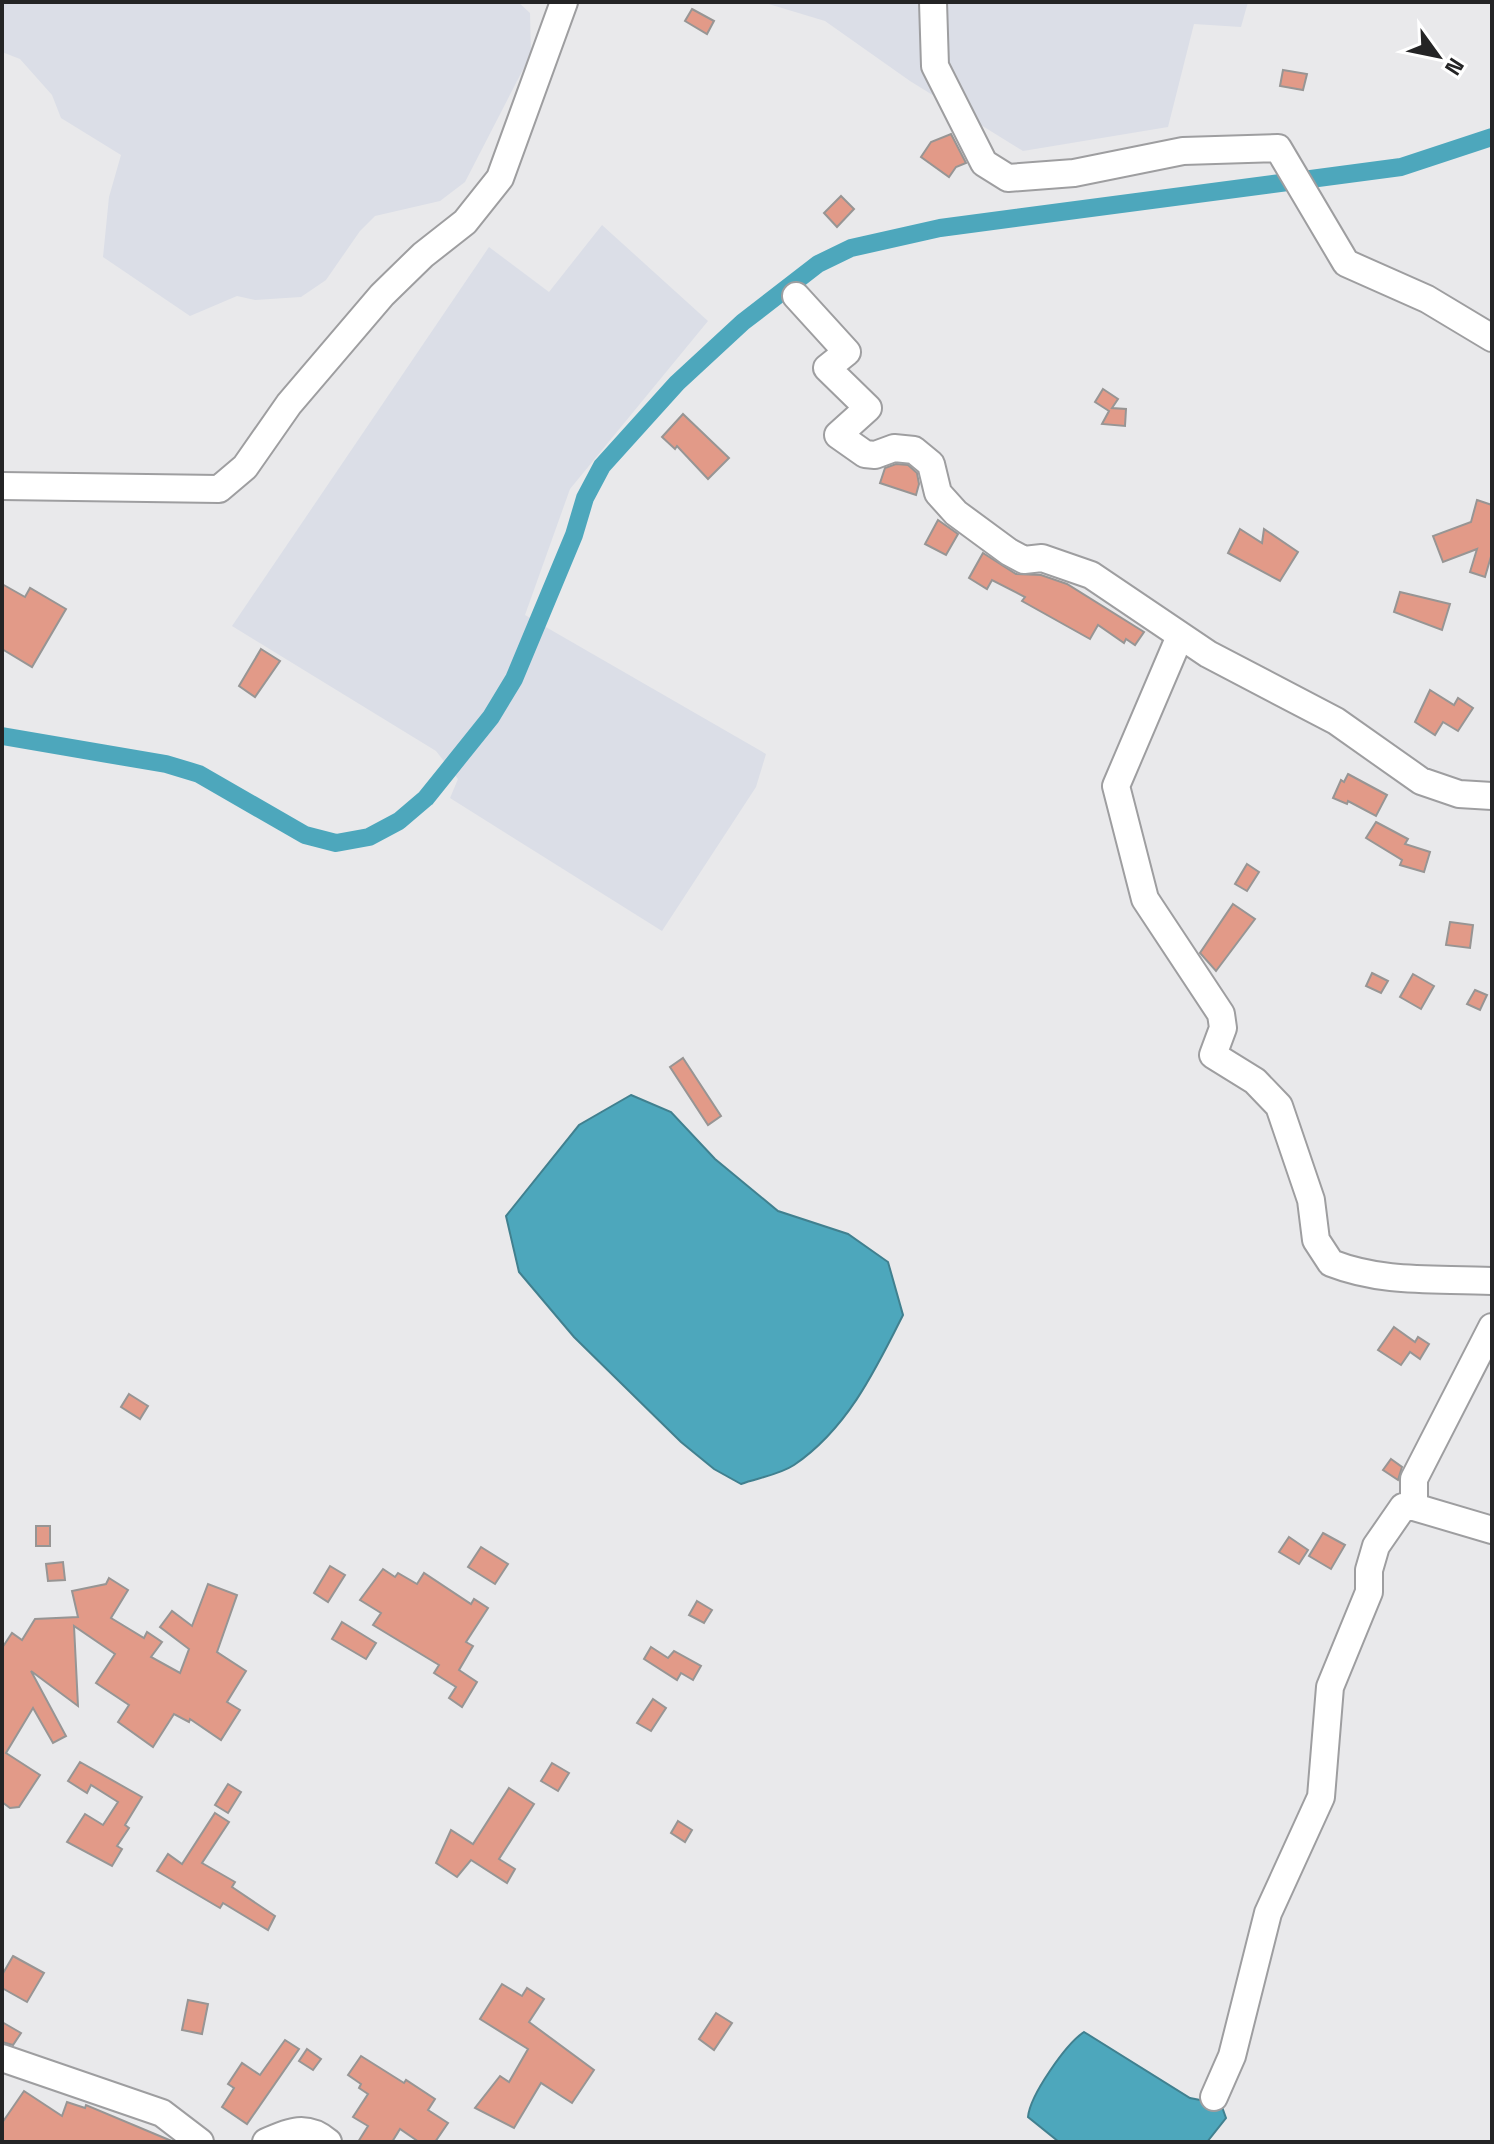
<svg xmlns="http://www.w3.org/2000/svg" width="1494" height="2144" viewBox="0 0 1494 2144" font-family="'Space Grotesk',sans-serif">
<rect width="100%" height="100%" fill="#e9e9eb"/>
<g fill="#dbdee7">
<polygon points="2,2 518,2 530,13 531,54 465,182 440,201 375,216 360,231 326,280 301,297 255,300 237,296 190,316 103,257 109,197 121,155 61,118 52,95 20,59 2,52"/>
<polygon points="762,2 1248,2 1241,27 1194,24 1168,127 1023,151 910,81 825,21"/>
<polygon points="602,225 708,321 570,489 525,615 766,754 756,787 662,931 450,798 458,779 436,751 232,626 489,247 549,292"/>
</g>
<g fill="#4da7bc" stroke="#41808f" stroke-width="2">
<path d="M631,1095L671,1112L715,1159L778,1211L848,1234L888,1262L903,1315C875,1371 847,1429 794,1465C779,1475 757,1478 741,1484L714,1469L681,1442L574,1337L519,1272L506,1216L579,1125Z"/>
<path d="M1084,2032L1190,2098L1221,2104L1226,2118L1207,2142H1059L1028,2117C1030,2095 1066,2044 1084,2032Z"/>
</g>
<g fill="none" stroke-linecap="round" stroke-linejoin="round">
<polyline stroke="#4da7bc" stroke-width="18" points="2,736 166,764 199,774 305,835 336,843 369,837 399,821 426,798 491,717 514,679 574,535 585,498 602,466 677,383 743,322 818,264 851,248 940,228 1401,167 1492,137"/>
</g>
<g fill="#e29a88" stroke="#979594" stroke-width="2">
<polygon points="692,9 714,21 707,34 685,21"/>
<polygon points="1283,70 1307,74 1303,90 1280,86"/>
<polygon points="951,134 966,163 956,167 949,177 921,157 931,142"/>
<polygon points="841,196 854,209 837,227 824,213"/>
<polygon points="1103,389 1118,399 1112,408 1126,409 1125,426 1102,424 1109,411 1095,402"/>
<polygon points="683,414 729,458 708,479 677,446 675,449 662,437"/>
<polygon points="896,464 908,465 917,473 919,484 916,495 880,483 885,468"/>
<polygon points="1477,500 1492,505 1492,553 1485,577 1470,572 1477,549 1443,562 1433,536 1471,522"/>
<polygon points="938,520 958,534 946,555 925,544"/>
<polygon points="1240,529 1262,543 1264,529 1298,552 1280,581 1228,553"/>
<polygon points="983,553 1016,574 1041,575 1067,584 1144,632 1135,645 1126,639 1124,643 1098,625 1090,639 1022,601 1025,597 992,580 987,589 969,578"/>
<polygon points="2,584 25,597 30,588 66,609 32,667 2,649"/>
<polygon points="1400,592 1450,604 1442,630 1394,612"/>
<polygon points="261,649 280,661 255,697 239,686"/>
<polygon points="1430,690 1454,705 1458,698 1473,708 1458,731 1443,722 1435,735 1415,722"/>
<polygon points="1348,774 1387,795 1376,816 1348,801 1347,804 1333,798 1341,780 1344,782"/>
<polygon points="1376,822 1408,839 1405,844 1430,852 1424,872 1400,865 1402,860 1366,838"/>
<polygon points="1247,864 1259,872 1247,891 1235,884"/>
<polygon points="1233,904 1255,919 1216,971 1200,953"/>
<polygon points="1450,922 1473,925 1470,948 1446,945"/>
<polygon points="1372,973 1388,981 1381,993 1366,986"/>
<polygon points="1413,974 1434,986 1421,1009 1400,997"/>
<polygon points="1475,990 1487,995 1480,1010 1467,1004"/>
<polygon points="683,1058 721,1116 708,1125 670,1067"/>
<polygon points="1394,1327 1415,1342 1418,1337 1429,1344 1420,1359 1410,1352 1401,1365 1378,1350"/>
<polygon points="129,1394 148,1406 140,1419 121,1407"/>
<polygon points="1391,1459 1402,1467 1398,1480 1383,1470"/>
<rect x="36" y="1526" width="14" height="20"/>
<polygon points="1323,1533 1345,1545 1331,1569 1309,1556"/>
<polygon points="1289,1537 1308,1550 1299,1564 1279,1552"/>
<polygon points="481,1547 508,1564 495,1584 468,1567"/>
<polygon points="63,1562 65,1580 48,1581 46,1564"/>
<polygon points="330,1566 345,1575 328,1602 314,1593"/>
<polygon points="383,1569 395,1577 398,1573 417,1584 424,1573 471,1604 474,1599 488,1608 466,1642 473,1646 459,1670 477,1682 462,1707 449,1698 456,1687 434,1673 439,1665 373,1625 381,1613 360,1600"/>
<polygon points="109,1578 128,1590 111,1618 144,1638 147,1632 162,1642 151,1657 180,1673 189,1649 160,1627 172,1611 192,1626 208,1584 237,1595 217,1652 246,1671 227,1702 240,1710 221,1740 190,1719 189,1722 174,1714 153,1747 118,1722 129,1705 96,1683 115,1654 74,1626 78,1706 31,1671 66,1736 53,1743 33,1708 6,1753 40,1775 19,1807 10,1808 2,1802 2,1648 12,1633 22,1640 35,1619 78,1617 72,1591 106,1584"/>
<polygon points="697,1601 712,1610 704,1623 689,1615"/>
<polygon points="342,1622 376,1643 366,1659 332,1639"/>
<polygon points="651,1647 668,1658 674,1651 701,1666 693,1680 681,1673 677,1680 644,1659"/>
<polygon points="653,1699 666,1708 651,1731 637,1723"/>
<polygon points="80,1762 142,1797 125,1825 129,1828 117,1846 122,1849 112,1866 67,1842 85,1814 103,1825 118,1802 91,1785 87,1793 68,1781"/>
<polygon points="552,1763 569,1773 558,1791 541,1781"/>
<polygon points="228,1784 241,1792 228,1813 215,1805"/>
<polygon points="509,1788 534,1804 499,1859 515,1869 507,1883 471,1860 457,1877 436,1863 451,1830 473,1844"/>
<polygon points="215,1813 229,1822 202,1863 235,1882 232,1887 275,1916 268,1930 223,1903 220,1908 157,1871 168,1854 182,1864"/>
<polygon points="678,1821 692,1830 685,1842 671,1833"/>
<polygon points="13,1956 44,1973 27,2002 2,1988 2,1975"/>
<polygon points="502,1984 522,1996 527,1988 544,1999 529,2022 594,2070 572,2103 541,2083 514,2128 475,2108 500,2076 509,2082 528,2049 480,2019"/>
<polygon points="188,2000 208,2004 202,2034 182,2030"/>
<polygon points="716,2013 732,2023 714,2050 699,2039"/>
<polygon points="2,2022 21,2033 13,2045 2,2042"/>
<polygon points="285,2040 299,2049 247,2124 222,2107 234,2088 228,2084 242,2063 260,2075"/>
<polygon points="307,2049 321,2059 313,2070 299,2061"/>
<polygon points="361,2056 404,2083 406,2080 435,2099 428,2110 448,2123 435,2142 419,2142 400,2129 392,2142 358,2142 368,2126 353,2117 368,2094 359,2088 361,2084 348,2075"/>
<polygon points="24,2091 62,2116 67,2102 85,2108 86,2105 174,2142 2,2142 2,2123"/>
</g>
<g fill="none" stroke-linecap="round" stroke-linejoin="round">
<g stroke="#9e9ea0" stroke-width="30">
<g id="minor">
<polyline points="933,2 935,66 984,163 1008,178 1074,173 1183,151 1278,148 1346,263 1427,299 1492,338"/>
<polyline points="796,296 847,352 827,368 868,408 838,435 865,454 875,455 894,448 914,450 931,464 938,493 956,513 1009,552 1024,560 1042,558 1091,575 1208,654 1336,721 1421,781 1459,794 1492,796"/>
<polyline points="2,486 219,489 245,467 289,404 382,295 423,255 465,222 500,178 564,2"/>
<path d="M1180,636L1116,786L1145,899L1221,1014L1223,1028L1213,1055L1255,1081L1279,1106L1311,1200L1316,1240L1331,1263C1385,1284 1436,1278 1492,1281"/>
<polyline points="1492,1327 1414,1479 1414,1507 1492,1530"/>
<polyline points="2,2058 162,2113 200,2142"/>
<polyline points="1214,2097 1232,2056 1268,1913 1321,1797 1330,1687 1369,1592 1369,1570 1376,1546 1403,1507 1414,1507"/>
<path d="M266,2142C290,2131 307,2124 328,2142"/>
</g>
</g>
<use href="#minor" stroke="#fff" stroke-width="26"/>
</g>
<rect width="1494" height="2144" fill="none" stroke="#242425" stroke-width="8"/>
<g transform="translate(1438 56) rotate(123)" stroke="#ffffff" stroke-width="6" paint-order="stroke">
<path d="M0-6L14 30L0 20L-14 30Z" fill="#242425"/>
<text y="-12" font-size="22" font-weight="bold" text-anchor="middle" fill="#242425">N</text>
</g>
</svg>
